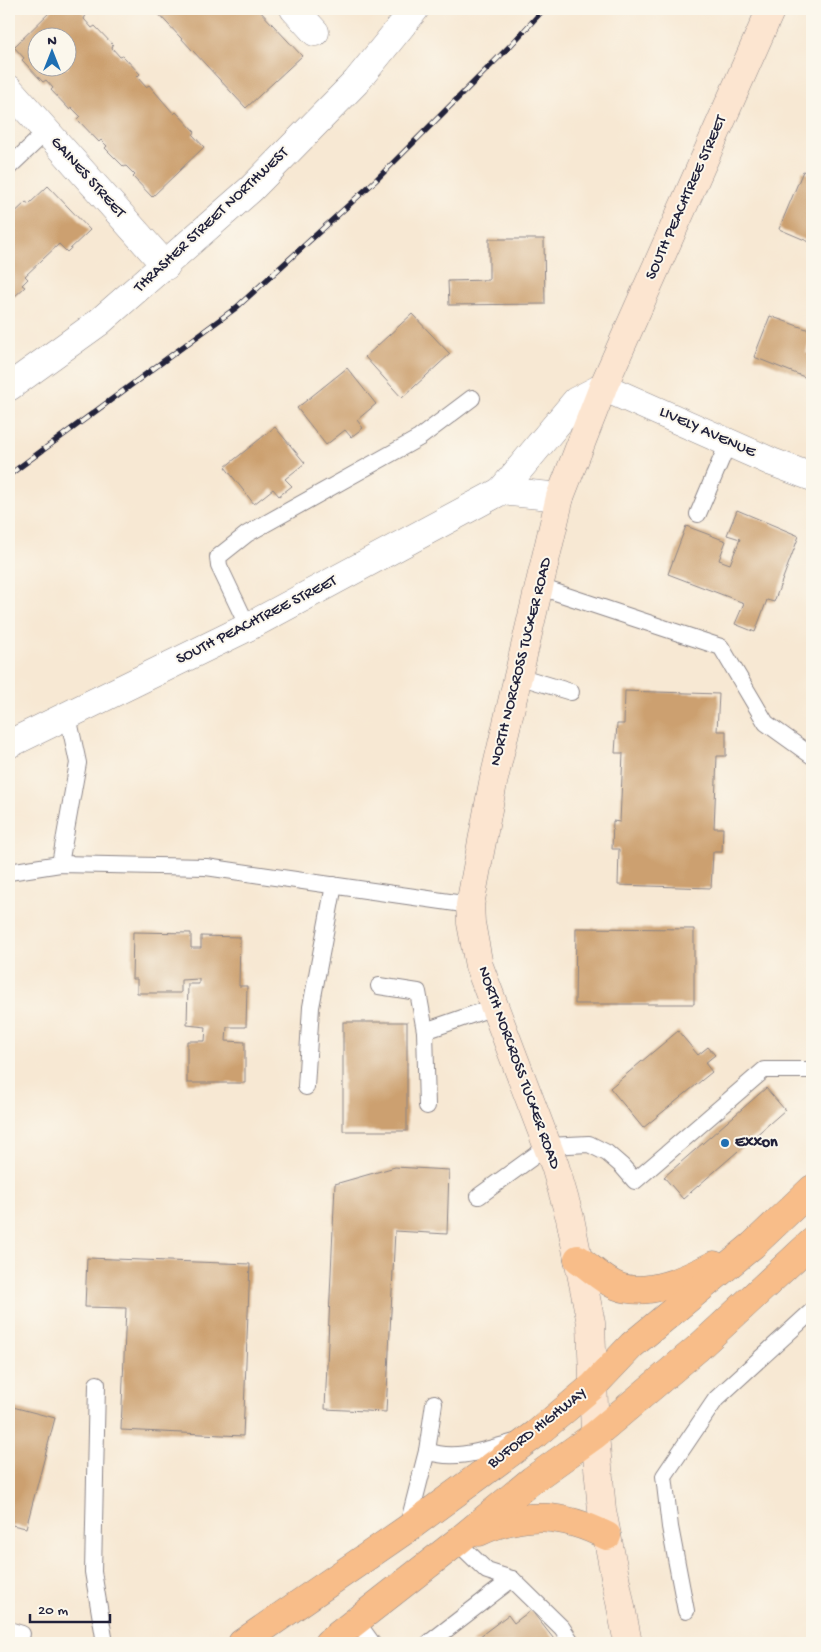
<svg xmlns="http://www.w3.org/2000/svg" width="821" height="1652" viewBox="0 0 821 1652" font-family="'Gochi Hand',sans-serif">
<rect width="100%" height="100%" fill="#fbf7ec"/>
<filter id="ink" filterUnits="userSpaceOnUse"><feTurbulence type="fractalNoise" baseFrequency=".02" numOctaves="2"/><feDisplacementMap in="SourceGraphic" scale="10" xChannelSelector="R" yChannelSelector="G"/><feConvolveMatrix kernelMatrix="1 2 1 2 8 2 1 2 1" color-interpolation-filters="sRGB"/></filter>
<filter id="wash" filterUnits="userSpaceOnUse"><feTurbulence type="fractalNoise" baseFrequency=".0096" numOctaves="4" result="noise"/><feDisplacementMap in="SourceGraphic" scale="20" xChannelSelector="R" yChannelSelector="G"/><feGaussianBlur stdDeviation="1.12" result="paint"/><feColorMatrix in="noise" values="0 0 0 0 0 0 0 0 0 0 0 0 0 0 0 0 0 1.4 0 .05"/><feComposite in="paint" operator="in"/></filter>
<g filter="url(#wash)">
<rect width="100%" height="100%" fill="#f7e8d3"/>
<g id="blocks">
<g fill="#cca06f" fill-rule="evenodd">
<path d="M53,9H79L86,15L84,19L92,28L95,26L113,45L112,48L120,57L123,56L140,74L137,77L146,87L149,85L174,114L176,112L195,132L193,135L204,147L152,197L133,177L135,175L126,166L124,167L105,148L107,146L101,140L99,142L77,119L80,116L71,107L70,110L51,90L53,88L46,80L43,82L22,60L24,58L14,47ZM38,38H68V68H38Z"/>
<polygon points="154,9 258,9 302,56 246,108"/>
<polygon points="803,171 812,175 812,243 779,229"/>
<polygon points="48,186 90,230 67,252 59,244 25,276 28,279 22,285 25,287 14,297 9,291 9,218 26,202 29,204"/>
<polygon points="489,239 544,239 545,304 449,305 448,281 489,280"/>
<polygon points="412,314 450,354 402,398 365,357"/>
<polygon points="770,316 812,331 806,353 812,355 812,380 754,357"/>
<polygon points="347,368 376,404 357,420 363,428 351,437 345,430 326,445 297,408"/>
<polygon points="275,427 305,463 285,479 292,486 279,496 273,489 254,504 225,467"/>
<polygon points="737,510 799,536 774,602 767,600 755,632 735,624 744,603 668,574 686,526 726,541 719,560 730,564 740,539 727,535"/>
<polygon points="625,691 719,694 717,731 726,731 726,756 717,756 714,828 723,828 722,852 713,852 711,888 618,885 619,849 612,849 613,821 620,822 623,753 615,753 617,724 624,724"/>
<polygon points="576,928 694,929 694,1004 575,1004"/>
<polygon points="133,932 191,933 191,948 201,948 201,936 240,937 239,986 247,986 246,1027 227,1027 226,1041 245,1042 245,1083 187,1083 187,1041 205,1041 206,1027 187,1025 188,984 199,984 199,979 181,980 181,993 137,993 137,979 132,979"/>
<rect x="343" y="1022" width="64" height="109"/>
<polygon points="678,1031 698,1055 708,1047 715,1055 705,1063 712,1072 643,1128 610,1088"/>
<polygon points="766,1088 785,1110 683,1199 664,1177"/>
<polygon points="395,1167 449,1170 447,1234 395,1231 386,1412 325,1409 335,1184"/>
<polygon points="87,1258 250,1264 243,1436 121,1430 126,1308 85,1307"/>
<polygon points="9,1406 55,1418 26,1528 12,1525 9,1535"/>
<polygon points="531,1610 557,1643 471,1643 508,1615 514,1623"/>
</g>
</g>
</g>
<g filter="url(#ink)">
<use href="#blocks" fill-opacity="0" stroke="#8c8587" stroke-width="1"/>
<g fill="none" stroke-linecap="round" stroke-linejoin="round">
<g stroke="#8c8587" stroke-width="18">
<g id="lane">
<polyline points="9,167 46,132"/>
<polyline points="698,514 728,443"/>
<polyline points="540,587 721,647 766,723 812,756"/>
<polyline points="248,627 219,566 218,557 247,534 419,438 472,398"/>
<polyline points="518,676 571,692"/>
<polyline points="60,864 78,763 68,716"/>
<polyline points="9,872 60,864 206,867 470,905"/>
<polyline points="379,986 418,992 425,1031 494,1007"/>
<polyline points="425,1031 427,1106"/>
<polyline points="306,1087 311,1007 334,885"/>
<polyline points="479,1196 548,1146 589,1144 607,1153 622,1166 635,1181 764,1070 812,1070"/>
<polyline points="97,1384 93,1572 105,1643"/>
<path d="M427,1451C456,1462 487,1449 515,1442"/>
<polyline points="407,1529 427,1451 434,1403"/>
<polyline points="457,1542 487,1571 512,1579 562,1628 572,1643"/>
<polyline points="686,1611 670,1527 664,1476 716,1399 812,1311"/>
<polyline points="356,1621 372,1643"/>
<polyline points="9,1630 22,1634"/>
<polyline points="429,1643 512,1579"/>
</g>
</g>
<g stroke="#8c8587" stroke-width="29">
<g id="street">
<polyline points="294,9 315,32"/>
<polyline points="9,89 166,266"/>
<polyline points="9,387 98,323 251,189 356,82 415,9"/>
<polyline points="501,491 576,401 603,387 772,462 812,477"/>
<polyline points="9,744 248,627 501,491 560,497"/>
</g>
</g>
<g stroke="#8c8587" stroke-width="29">
<polyline id="secondary" points="628,1643 602,1510 595,1435 591,1323 570,1218 555,1166 479,966 471,923 470,905 493,783 560,497 603,387 771,9"/>
</g>
<g stroke="#8c8587" stroke-width="29">
<g id="primary">
<path d="M578,1259C590,1267 604,1281 617,1286C647,1298 687,1279 714,1265"/>
<path d="M479,1532C525,1511 562,1513 607,1536"/>
<polyline points="242,1643 407,1529 536,1434 593,1386 632,1345 753,1245 812,1189"/>
<polyline points="328,1643 457,1542 532,1480 595,1435 698,1348 812,1242"/>
</g>
</g>
<use href="#lane" stroke="#fff" stroke-width="16"/>
<use href="#street" stroke="#fff" stroke-width="28"/>
<use href="#secondary" stroke="#fce5d0" stroke-width="28"/>
<use href="#primary" stroke="#f8bd89" stroke-width="28"/>
<g stroke="#22223b" stroke-width="5.5">
<polyline id="rail" points="9,475 237,307 375,181 511,45 544,9"/>
</g>
<use href="#rail" stroke="#fbf7ec" stroke-width="4" stroke-dasharray="11" stroke-linecap="butt"/>
</g>
</g>
<circle fill="#1f6fb2" stroke="#fbf7ec" stroke-width="2" cx="725" cy="1143" r="5"/>
<g text-anchor="middle" dominant-baseline="central" stroke-width="4" stroke-linejoin="round" paint-order="stroke">
<g font-size="16" fill="#22223b" stroke="#fbf7ec">
<text transform="translate(87 178) rotate(48)">GAINES STREET</text>
<text transform="translate(687 198) rotate(-66)">SOUTH PEACHTREE STREET</text>
<text transform="translate(212 221) rotate(-43)">THRASHER STREET NORTHWEST</text>
<text transform="translate(707 433) rotate(24)">LIVELY AVENUE</text>
<text transform="translate(257 621) rotate(-27)">SOUTH PEACHTREE STREET</text>
<text transform="translate(522 662) rotate(-76)">NORTH NORCROSS TUCKER ROAD</text>
<text transform="translate(518 1068) rotate(70)">NORTH NORCROSS TUCKER ROAD</text>
<text transform="translate(538 1429) rotate(-38)">BUFORD HIGHWAY</text>
</g>
<g font-size="16" font-weight="bold" fill="#22223b" stroke="#fbf7ec" text-anchor="start">
<text x="735" y="1143">Exxon</text>
</g>
</g>
<rect width="821" height="1652" fill="none" stroke="#fbf7ec" stroke-width="30"/>
<g transform="translate(52 52)"><circle r="24" fill="#fbf7ec" stroke="#a4a2a5"/>
<path d="M0-4L9 19L0 12L-9 19Z" fill="#1f6fb2"/>
<text y="-8" font-size="14" font-weight="bold" text-anchor="middle" fill="#22223b">N</text>
</g>
<path d="M30 1614v8h80v-8" fill="none" stroke="#22223b" stroke-width="2.5"/>
<text x="38" y="1614" font-size="15" fill="#22223b" stroke="#fbf7ec" stroke-width="4" paint-order="stroke">20 m</text>
</svg>
